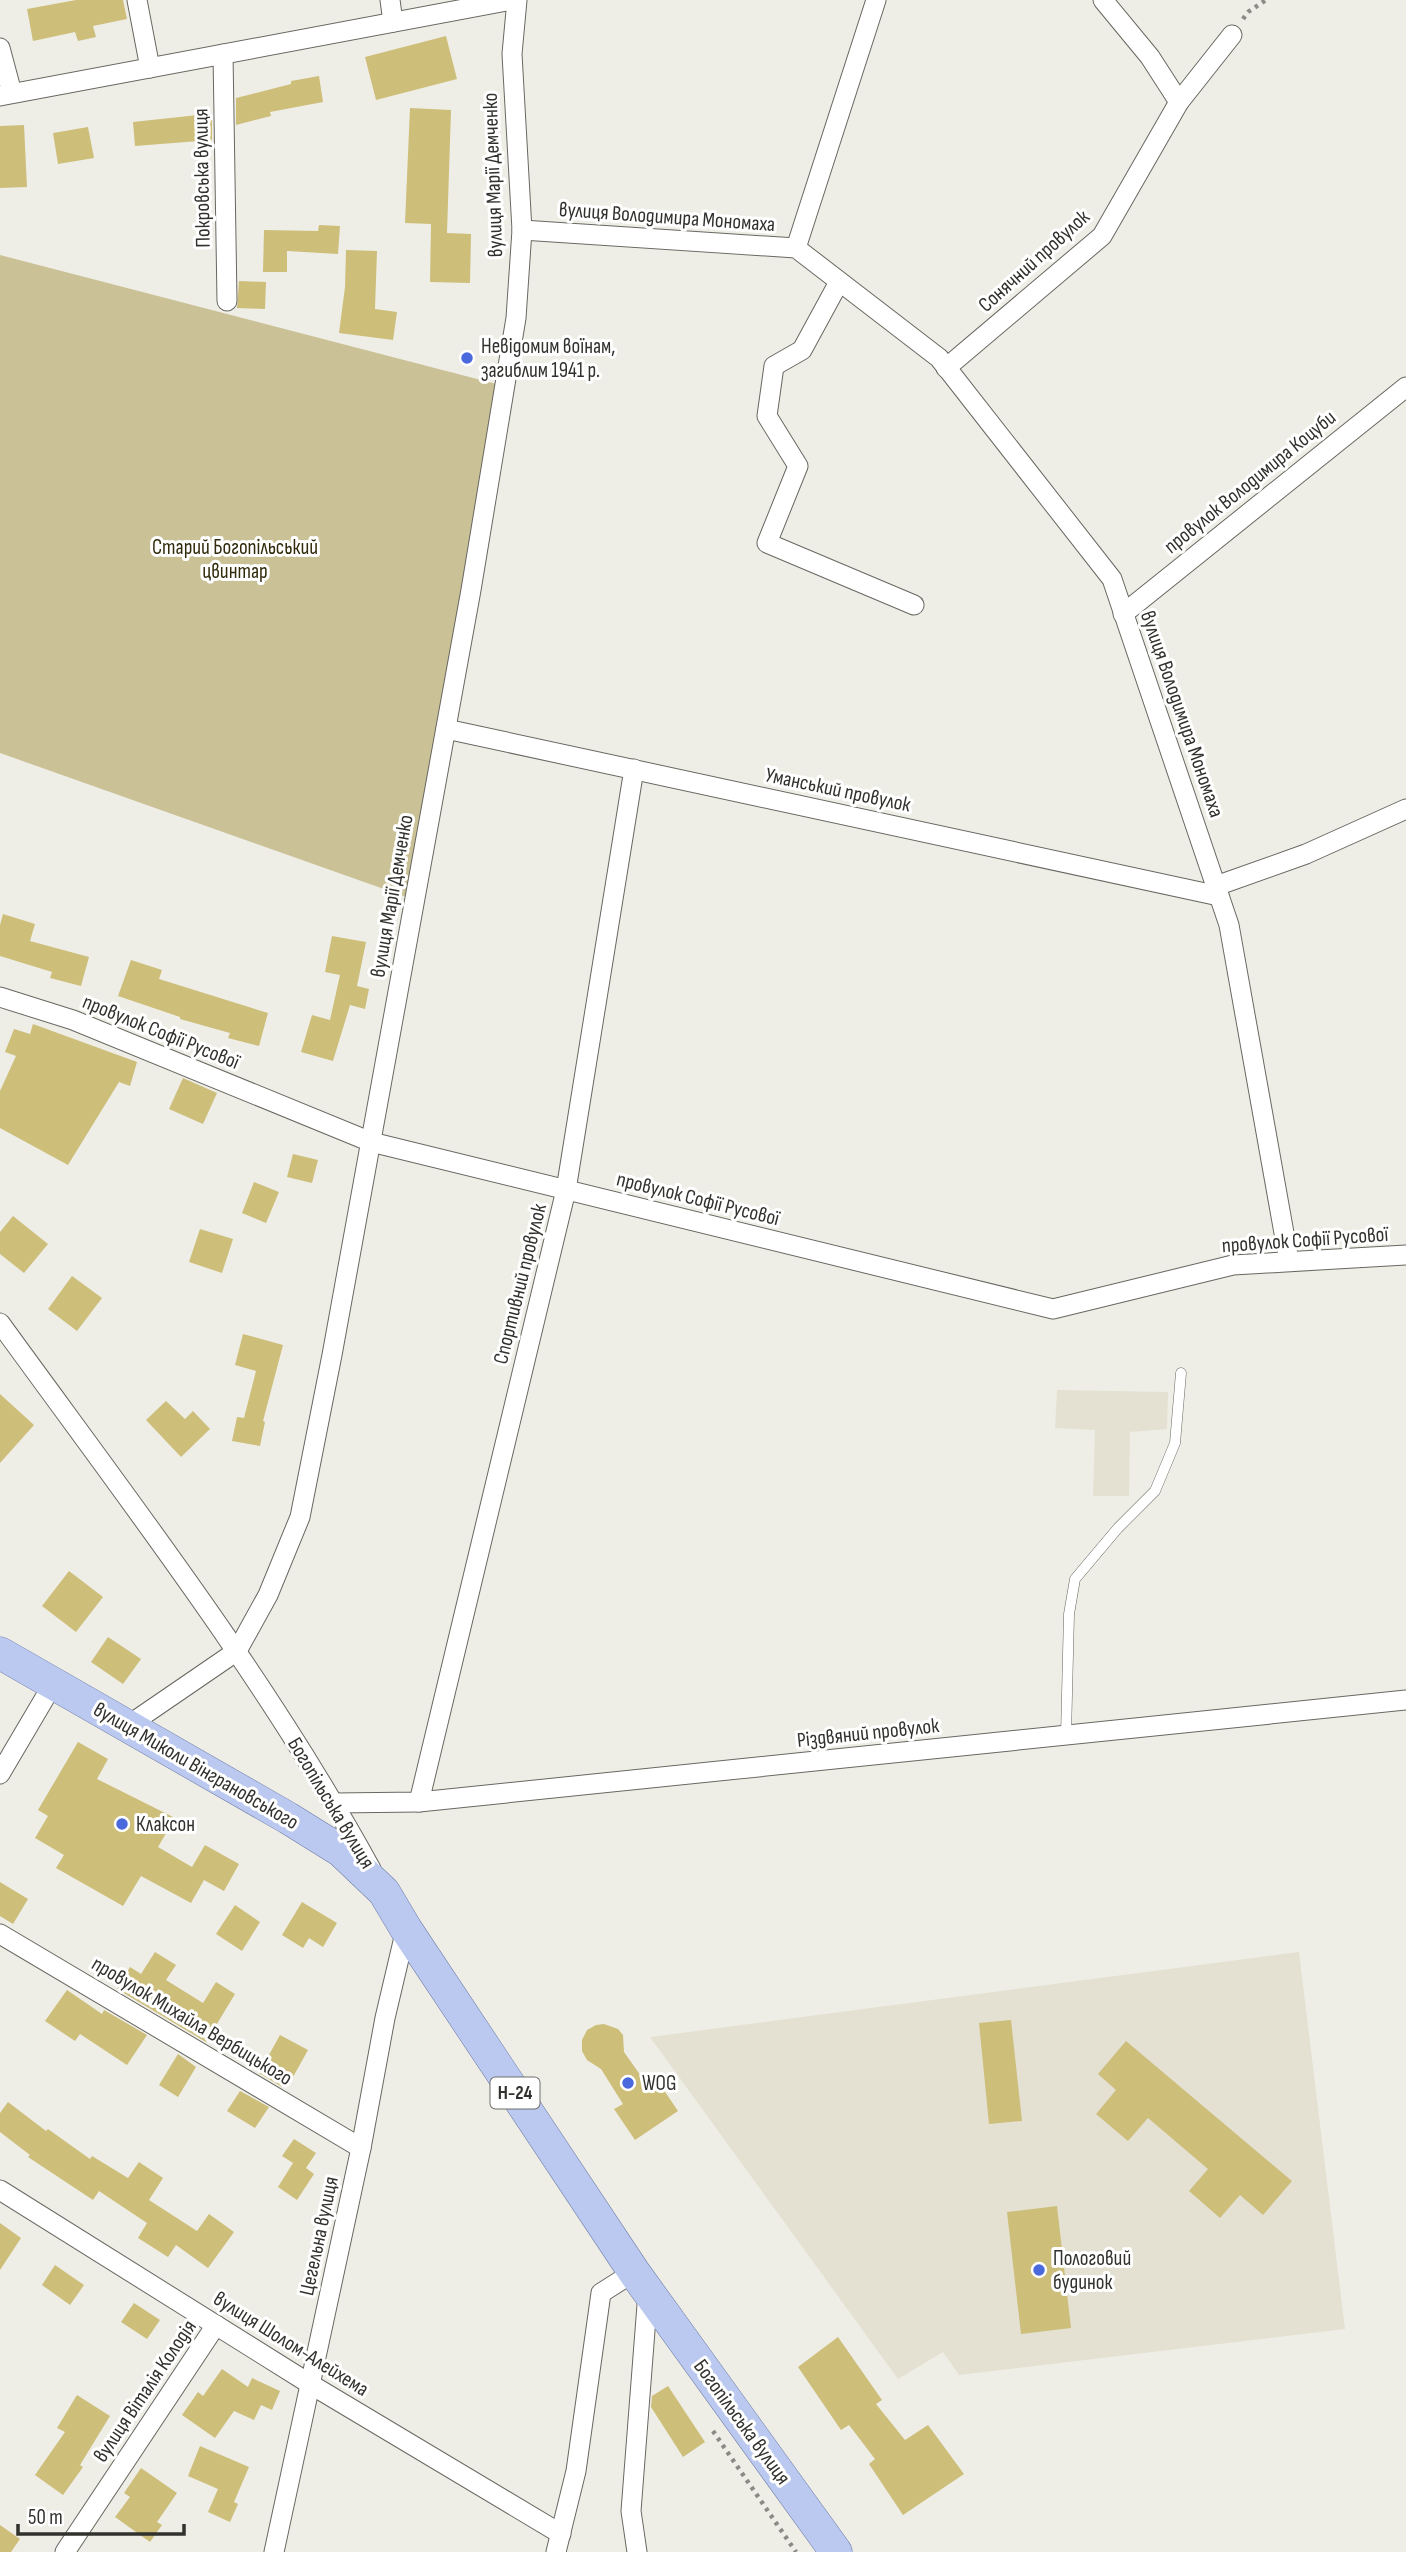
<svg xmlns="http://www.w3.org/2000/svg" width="1406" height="2552" viewBox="0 0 1406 2552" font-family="'Sofia Sans Condensed',sans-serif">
<rect width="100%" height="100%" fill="#efeee6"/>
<g fill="#e4e1d3">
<polygon points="1057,1390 1168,1392 1167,1429 1130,1432 1129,1496 1093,1496 1095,1430 1055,1428"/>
<polygon points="1299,1952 1345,2329 959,2375 943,2352 898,2379 650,2037"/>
</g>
<polygon fill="#cac197" points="0,255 504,386 415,900 0,753"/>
<g fill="#cdbe7a">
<polygon points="76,0 123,0 127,19 93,26 96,37 78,41 75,32 33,41 27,9"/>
<polygon points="446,36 457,79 376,100 365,57"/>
<polygon points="319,76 323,102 270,112 271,116 236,125 236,98 291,84 291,81"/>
<polygon points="410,108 451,110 447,233 471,234 470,283 430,282 431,224 405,223"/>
<polygon points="198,115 212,115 212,140 135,146 133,122"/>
<polygon points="24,125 27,187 0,188 0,126"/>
<polygon points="88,127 94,158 58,164 53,133"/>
<polygon points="319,225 340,226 338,254 287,251 287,272 263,272 264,230 318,231"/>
<polygon points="346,250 377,251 375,309 397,312 393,340 339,333 345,287"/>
<polygon points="239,281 266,282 265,309 237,308"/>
<polygon points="3,914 35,924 30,941 89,957 81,986 50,978 52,972 0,956 0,925"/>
<polygon points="332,936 366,942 357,986 369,989 365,1009 350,1005 333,1061 301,1052 312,1015 330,1020 340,975 325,972"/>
<polygon points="131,960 162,970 159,979 268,1013 259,1046 228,1038 230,1033 180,1019 180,1017 118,996"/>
<polygon points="33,1024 137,1062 130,1086 119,1082 68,1165 0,1128 0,1091 16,1056 5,1052 14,1029 30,1034"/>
<polygon points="183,1078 217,1093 203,1124 169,1109"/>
<polygon points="293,1154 318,1160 312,1183 287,1177"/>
<polygon points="254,1182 279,1192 266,1223 242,1213"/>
<polygon points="13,1216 48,1244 24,1273 0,1254 0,1232"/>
<polygon points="200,1229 233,1239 222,1273 189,1262"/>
<polygon points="72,1276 102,1298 77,1331 48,1309"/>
<polygon points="243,1334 283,1345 263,1421 265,1422 260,1446 232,1441 237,1417 244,1418 256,1371 235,1365"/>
<polygon points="0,1394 34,1425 0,1463"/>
<polygon points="166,1401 185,1419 193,1411 210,1429 181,1457 146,1420"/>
<polygon points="69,1571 103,1597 76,1632 42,1606"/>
<polygon points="108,1637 141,1659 123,1684 91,1662"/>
<polygon points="78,1742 108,1759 97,1779 175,1818 158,1847 192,1867 205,1845 239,1864 224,1891 204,1880 191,1903 141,1876 123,1906 56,1868 64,1855 35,1838 48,1816 38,1810"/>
<polygon points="0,1882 28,1899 13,1924 0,1916"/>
<polygon points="302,1902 337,1923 323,1947 309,1938 303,1948 282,1935"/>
<polygon points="235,1905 260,1922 242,1951 216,1934"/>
<polygon points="155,1952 176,1965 166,1980 203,2003 216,1982 235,1994 206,2042 117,1989 130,1967 141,1974"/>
<polygon points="67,1990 102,2014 104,2010 147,2035 127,2065 80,2034 75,2041 45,2021"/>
<polygon points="1011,2020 1022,2121 989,2124 979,2023"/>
<polygon points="604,2024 618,2029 623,2035 624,2052 648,2086 657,2080 678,2111 635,2140 614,2109 623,2104 601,2069 587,2060 582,2051 582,2040 587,2030 596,2025"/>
<polygon points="280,2035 308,2050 288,2086 284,2083 282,2087 259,2073"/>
<polygon points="1126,2041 1292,2181 1263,2215 1240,2195 1220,2218 1189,2191 1208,2169 1148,2118 1128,2141 1096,2114 1116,2090 1098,2074"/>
<polygon points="178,2054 196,2067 178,2097 159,2085"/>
<polygon points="240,2091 269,2107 255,2128 227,2111"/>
<polygon points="8,2102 46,2131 48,2129 90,2159 92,2156 128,2178 139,2162 163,2178 149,2200 197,2231 209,2214 234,2232 208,2268 176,2245 168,2257 138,2238 147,2223 99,2191 93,2200 28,2157 30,2155 0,2132 0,2113"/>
<polygon points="294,2139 316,2153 306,2168 314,2174 297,2200 278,2187 293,2163 282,2156"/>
<polygon points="1057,2206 1071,2328 1021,2334 1007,2212"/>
<polygon points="0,2223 21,2238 0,2270"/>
<polygon points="55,2265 84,2285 70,2305 42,2285"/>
<polygon points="134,2303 160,2320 147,2339 121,2322"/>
<polygon points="838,2337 882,2400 876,2404 905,2440 928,2425 964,2474 903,2515 869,2464 875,2459 849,2425 841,2430 798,2367"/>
<polygon points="222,2369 248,2387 252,2378 280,2391 272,2410 261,2405 254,2420 234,2411 215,2438 182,2415 198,2392 203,2396"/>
<polygon points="668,2386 705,2442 683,2457 651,2407 652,2396"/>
<polygon points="77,2395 110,2416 80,2465 83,2467 63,2495 35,2475 65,2432 57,2428"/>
<polygon points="200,2446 249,2467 234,2502 238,2504 230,2522 208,2512 218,2489 188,2476"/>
<polygon points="141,2468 177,2493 157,2522 162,2525 150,2542 115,2517 130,2497 124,2493"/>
<polygon points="0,2525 20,2539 11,2552 0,2552"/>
</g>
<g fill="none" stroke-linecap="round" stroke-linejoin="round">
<g stroke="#686761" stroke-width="11">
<polyline id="lane" points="1066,1735 1069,1614 1075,1579 1118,1528 1155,1491 1175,1443 1181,1373"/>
</g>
<g stroke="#686761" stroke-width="21">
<g id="street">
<polyline points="137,0 150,68"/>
<polyline points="390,0 393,22"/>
<polyline points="1103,0 1150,57 1179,102"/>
<polyline points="0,48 12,93"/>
<polyline points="223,54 227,301"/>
<polyline points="0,96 512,0"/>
<polyline points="522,230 796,248 939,358 1112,579 1229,925 1289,1261"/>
<polyline points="796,248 876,0"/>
<polyline points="839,282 802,350 774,366 767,416 798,466 767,543 914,605"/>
<polyline points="946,368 1102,236 1179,102 1232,35"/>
<polyline points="1123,614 1406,387"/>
<polyline points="446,729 1219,896"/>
<polyline points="1216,886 1306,854 1406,809"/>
<polyline points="0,997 73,1020 371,1142 1053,1309 1233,1265 1406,1255"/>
<path d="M0,1323C129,1501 265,1676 371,1869"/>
<polyline points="126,1727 237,1651 268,1595 300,1517 332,1355 471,590 516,318 522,230 512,54 517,0"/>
<polyline points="0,1774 53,1684"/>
<polyline points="419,1802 566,1190 634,769"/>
<polyline points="335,1803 419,1802 1406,1700"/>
<polyline points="0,1934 361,2148"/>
<polyline points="0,2190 310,2384 561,2534"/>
<polyline points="65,2552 216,2325"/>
<polyline points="274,2552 361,2148 385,2018 406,1929"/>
<polyline points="556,2552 576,2471 601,2293 634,2272"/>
<polyline points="637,2552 631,2511 648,2292"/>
</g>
</g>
<g stroke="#6d7ca6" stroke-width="33">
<polyline id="primary" points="0,1653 288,1818 341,1851 384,1892 406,1929 634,2272 836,2552"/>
</g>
<g stroke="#8b8b85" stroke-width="4.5" stroke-dasharray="3.5 5" stroke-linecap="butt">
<polyline points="1243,19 1248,12 1266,0"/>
<polyline points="713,2431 796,2552"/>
</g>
<use href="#lane" stroke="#fff" stroke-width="10"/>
<use href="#street" stroke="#fff" stroke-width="19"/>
<use href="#primary" stroke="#bbc9f0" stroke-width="32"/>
</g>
<g fill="#4a69dd" stroke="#fff" stroke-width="2.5">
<circle cx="467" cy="358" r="7"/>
<circle cx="122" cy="1824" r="7"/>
<circle cx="628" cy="2083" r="7"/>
<circle cx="1039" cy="2270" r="7"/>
</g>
<g text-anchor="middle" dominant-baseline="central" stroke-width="6" stroke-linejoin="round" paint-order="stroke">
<rect fill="#fff" stroke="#6f6f6d" stroke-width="2" x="490.5" y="2077.5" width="49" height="31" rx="5"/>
<g font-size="19" font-weight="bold" fill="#31312e">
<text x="515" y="2093">Н-24</text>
</g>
<g font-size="21" fill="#31312e" stroke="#fff">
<text transform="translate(493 175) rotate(-92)">вулиця Марії Демченко</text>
<text transform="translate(202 178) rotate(-91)">Покровська вулиця</text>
<text transform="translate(667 217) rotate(4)">вулиця Володимира Мономаха</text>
<text transform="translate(1034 261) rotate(-42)">Сонячний провулок</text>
<text transform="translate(1250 482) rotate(-39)">провулок Володимира Коцуби</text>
<text transform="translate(1182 714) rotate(71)">вулиця Володимира Мономаха</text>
<text transform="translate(838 790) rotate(12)">Уманський провулок</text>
<text transform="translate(392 896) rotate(-80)">вулиця Марії Демченко</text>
<text transform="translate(161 1032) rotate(22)">провулок Софії Русової</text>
<text transform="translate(698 1199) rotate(14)">провулок Софії Русової</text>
<text transform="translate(1305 1240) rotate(-4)">провулок Софії Русової</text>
<text transform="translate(520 1284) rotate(-76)">Спортивний провулок</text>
<text transform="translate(868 1733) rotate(-6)">Різдвяний провулок</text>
<text transform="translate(196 1766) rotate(30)">вулиця Миколи Вінграновського</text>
<text transform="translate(331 1803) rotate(59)">Богопільська вулиця</text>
<text transform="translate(192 2021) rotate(31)">провулок Михайла Вербицького</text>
<text transform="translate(319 2236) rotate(-78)">Цегельна вулиця</text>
<text transform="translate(291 2344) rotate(32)">вулиця Шолом-Алейхема</text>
<text transform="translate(145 2391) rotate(-56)">вулиця Віталія Колодія</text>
<text transform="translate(742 2422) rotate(54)">Богопільська вулиця</text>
</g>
<g font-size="21" fill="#31312e" stroke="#fff" text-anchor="start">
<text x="481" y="346">Невідомим воїнам,<tspan x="481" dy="24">загиблим 1941 р.</tspan></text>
<text x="136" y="1824">Клаксон</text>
<text x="642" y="2083">WOG</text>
<text x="1053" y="2258">Пологовий<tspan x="1053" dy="24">будинок</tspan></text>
</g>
<g font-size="21" fill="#312a0b" stroke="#fff">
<text x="235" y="547">Старий Богопільський<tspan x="235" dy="24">цвинтар</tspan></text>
</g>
</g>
<path d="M18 2524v10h166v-10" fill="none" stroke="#31312e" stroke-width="3.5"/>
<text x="28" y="2524" font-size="21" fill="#31312e" stroke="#ffffff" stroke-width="5" paint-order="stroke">50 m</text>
</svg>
